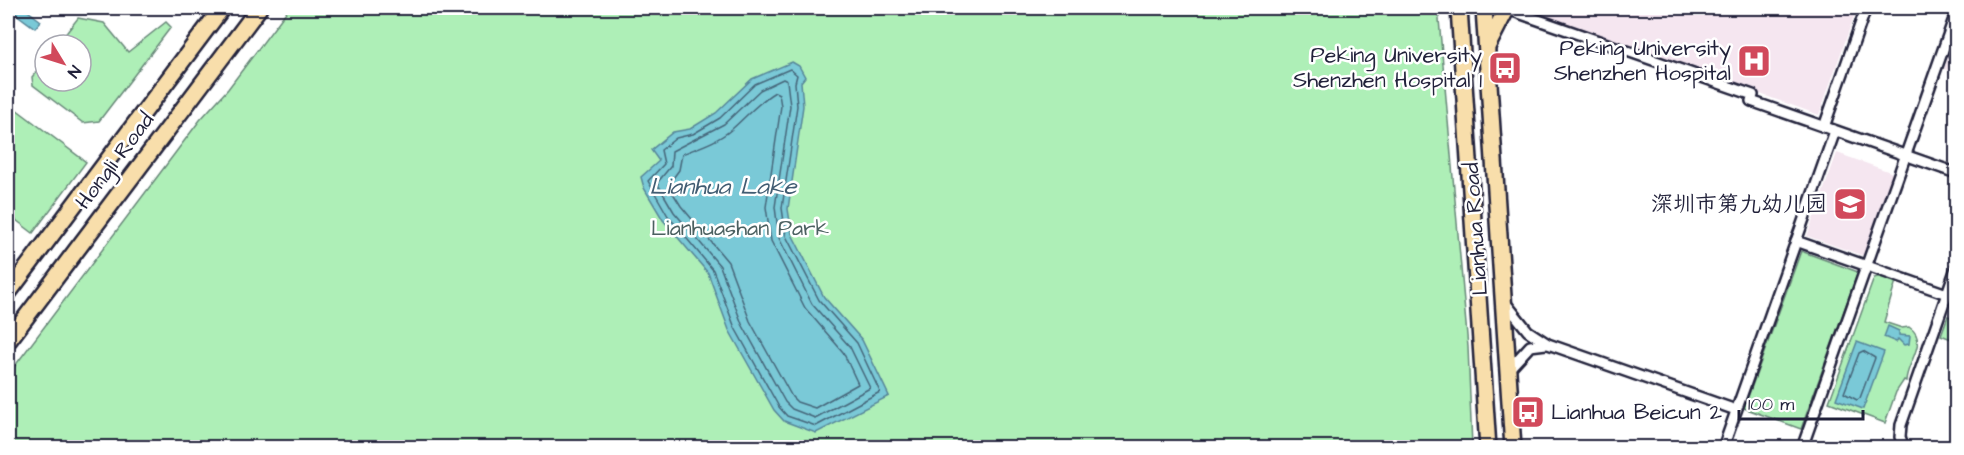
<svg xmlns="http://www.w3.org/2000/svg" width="1964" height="455" viewBox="0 0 1964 455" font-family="'Architects Daughter','LXGW WenKai TC',sans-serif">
<rect width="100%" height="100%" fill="#fff"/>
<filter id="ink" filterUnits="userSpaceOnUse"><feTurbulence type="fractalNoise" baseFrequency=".0167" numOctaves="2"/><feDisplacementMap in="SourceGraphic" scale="12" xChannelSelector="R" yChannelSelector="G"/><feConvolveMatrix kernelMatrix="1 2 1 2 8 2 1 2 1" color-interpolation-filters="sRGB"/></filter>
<g filter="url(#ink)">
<g fill="#f5e6f0">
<polygon points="1520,8 1857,8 1819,115"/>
<polygon points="1956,33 1956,73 1944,69"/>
<polygon points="1837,153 1893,173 1864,256 1807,236"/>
</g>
<g fill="#aeefb7" stroke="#688879" stroke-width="1.5">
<polygon points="289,8 1438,8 1468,347 1472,447 8,447 8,375 200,120 228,89"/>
<polygon points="78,18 104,23 128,52 166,22 171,27 99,121 83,123 33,85 32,77 45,61 45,81 81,81 81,45 57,45"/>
<polygon points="8,103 86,162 33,233 8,214"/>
<polygon points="1801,251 1858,272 1801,429 1744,408"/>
<path d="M1881,276L1896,281L1884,322L1902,328L1909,327C1930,341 1906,363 1906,381L1904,380L1896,392L1885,423L1829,402L1874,278Z"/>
<polygon points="1948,316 1956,319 1956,341 1941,335"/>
</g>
<g fill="#7ac9d7" stroke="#578699" stroke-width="1.5">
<polygon points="8,8 24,8 41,21 35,28"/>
<polygon points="792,62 799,66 805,77 801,82 803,106 788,209 792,234 824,297 862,340 889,396 816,433 784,421 774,410 729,330 708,273 663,220 644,188 641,177 659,161 651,150 673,132 690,129 716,113 752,79"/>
<polygon points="1888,326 1899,331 1899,335 1910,336 1909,344 1904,345 1898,339 1896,342 1884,337"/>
<polygon points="1857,342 1884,352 1863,409 1836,399"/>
</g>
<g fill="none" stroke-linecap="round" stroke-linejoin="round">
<g stroke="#456579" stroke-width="1.5">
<polygon points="790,69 797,75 795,83 797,106 782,208 786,236 819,300 857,343 880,392 816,426 787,416 779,407 735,328 713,270 668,216 648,181 664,164 661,150 676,138 693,134 720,118 755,84"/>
<polygon points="783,79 787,81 790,106 775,207 779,238 812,304 850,347 870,388 815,418 792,409 785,402 742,324 720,266 674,212 657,183 671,166 672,151 724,124 760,90"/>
<path d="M775,92L779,94L781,106L766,207L771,241L805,308L843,352L858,384L815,408L797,402L792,397L750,321L728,262L681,206L668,185L679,170L682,154C699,147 717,142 732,129C746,117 758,102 775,92Z"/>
<polygon points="1863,351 1875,358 1860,398 1857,400 1844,393 1859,353"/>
</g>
<g stroke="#22223b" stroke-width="14">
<g id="minor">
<polyline points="1507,9 1753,95 1751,101 1956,173"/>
<polyline points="1824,127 1866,8"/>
<polyline points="1796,241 1947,294"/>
<polyline points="1504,301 1528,331 1548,344 1736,410"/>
<polyline points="1508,370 1530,346 1546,344"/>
<polyline points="1723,448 1835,131"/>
<polyline points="1802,448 1956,13"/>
<polyline points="1904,448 1900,437 1901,425 1956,268"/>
</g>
</g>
<g stroke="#22223b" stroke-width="20">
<g id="primary">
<polyline points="1459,8 1488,448"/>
<polyline points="1484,8 1513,448"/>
<polyline points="1487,47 1507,8"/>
<polyline points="8,293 222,8"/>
<polyline points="8,341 259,8"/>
</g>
</g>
<use href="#minor" stroke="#fff" stroke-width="9"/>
<use href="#primary" stroke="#f8deab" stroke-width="15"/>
</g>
</g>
<defs>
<g id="hospital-square" transform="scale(1.725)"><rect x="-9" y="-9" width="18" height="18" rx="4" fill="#d1495b" stroke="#fff"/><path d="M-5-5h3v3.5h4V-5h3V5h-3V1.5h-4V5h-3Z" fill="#fff"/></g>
<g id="bus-square" transform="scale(1.725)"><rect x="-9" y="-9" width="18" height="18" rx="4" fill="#d1495b" stroke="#fff"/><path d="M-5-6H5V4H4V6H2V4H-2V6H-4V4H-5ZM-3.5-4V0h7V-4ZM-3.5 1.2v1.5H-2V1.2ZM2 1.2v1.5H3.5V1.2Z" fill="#fff"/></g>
<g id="school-square" transform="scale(1.725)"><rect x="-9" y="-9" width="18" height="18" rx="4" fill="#d1495b" stroke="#fff"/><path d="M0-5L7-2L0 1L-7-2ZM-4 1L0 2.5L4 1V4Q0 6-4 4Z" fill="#fff"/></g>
</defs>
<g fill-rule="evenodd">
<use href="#hospital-square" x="1754" y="61"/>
<use href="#bus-square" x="1505" y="68"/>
<use href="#school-square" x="1850" y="204"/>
<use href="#bus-square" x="1528" y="412"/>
</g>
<g text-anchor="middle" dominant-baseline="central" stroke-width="5" stroke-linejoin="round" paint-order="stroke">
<g font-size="22" fill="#22223b" stroke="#fff" text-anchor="end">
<text x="1731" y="48">Peking University<tspan x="1731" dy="25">Shenzhen Hospital</tspan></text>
<text x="1482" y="55">Peking University<tspan x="1482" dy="25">Shenzhen Hospital 1</tspan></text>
<text x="1827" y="204">深圳市第九幼儿园</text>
<text x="1551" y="412" text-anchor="start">Lianhua Beicun 2</text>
</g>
<g font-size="22" fill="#22223b" stroke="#fff">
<text transform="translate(115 161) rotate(-53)">Hongli Road</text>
<text transform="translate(1476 229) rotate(-94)">Lianhua Road</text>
</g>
<g font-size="22" fill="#4c6060" stroke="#fff">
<text x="740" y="228">Lianhuashan Park</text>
</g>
<g font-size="24" font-style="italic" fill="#415c72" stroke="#fff">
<text x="723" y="187">Lianhua Lake</text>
</g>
</g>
<rect width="1964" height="455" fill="none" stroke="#fff" stroke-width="30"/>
<rect x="15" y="15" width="1934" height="425" fill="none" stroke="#22223b" stroke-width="2" filter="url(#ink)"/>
<g transform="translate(63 63) rotate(128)"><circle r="28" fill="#ffffff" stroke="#a7a7b1" stroke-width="1.5"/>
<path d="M0-4.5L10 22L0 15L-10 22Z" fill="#d1495b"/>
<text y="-9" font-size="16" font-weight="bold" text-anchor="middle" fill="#22223b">N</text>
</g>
<path d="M1739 410v9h124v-9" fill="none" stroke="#22223b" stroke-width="3"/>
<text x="1748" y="410" font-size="18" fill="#22223b" stroke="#ffffff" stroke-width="4.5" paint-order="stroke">100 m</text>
</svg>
